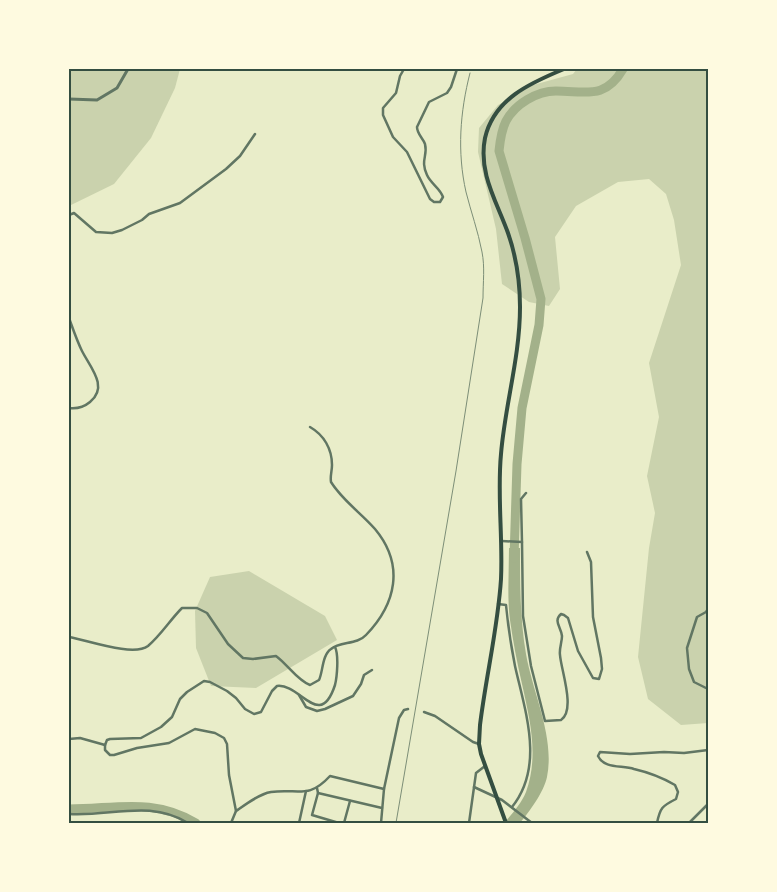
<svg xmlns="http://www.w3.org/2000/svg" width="777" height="892" viewBox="0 0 777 892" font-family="Montserrat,sans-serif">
<rect width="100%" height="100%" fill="#e9edc9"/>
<g fill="#cad2ad">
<polygon points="69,69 180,69 175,88 151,138 114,184 69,206"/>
<polygon points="577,69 708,69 708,723 681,725 648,699 638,657 649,548 655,513 647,476 659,417 649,363 681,265 674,220 666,194 649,179 618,182 576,206 555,237 560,289 549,306 529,302 502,284 496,229 478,152 479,128 498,105 533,85 573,74"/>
<polygon points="249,571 325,616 337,640 256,688 211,686 196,648 195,611 210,577"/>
</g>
<path fill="#a3b18a" d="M509,548H520C520,583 520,619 526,654C533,694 555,737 547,777C544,792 529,812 520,823H504C512,814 521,804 526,792C539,756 530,720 522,684C517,663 513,641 510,620C507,596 509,572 509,548Z"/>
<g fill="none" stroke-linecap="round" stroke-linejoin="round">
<g stroke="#a3b18a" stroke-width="9">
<path d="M514,558L517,464L522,408L539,325L541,299L525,238L499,151C500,141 501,131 506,121C515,104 537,91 556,91C586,91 605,100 623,69"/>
<path d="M69,809C115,809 153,797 196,823"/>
</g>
<g stroke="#617663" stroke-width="2.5">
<path d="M404,69L400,76L396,93L383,108V115L393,137L407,152L430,199L434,202H440L443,197C440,188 431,184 427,175C420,160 428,156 425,144C423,138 417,134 417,127L429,102L447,93L451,87L457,69"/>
<polyline points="69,215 74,213 96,232 112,233 122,230 142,220 149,214 180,203 226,169 240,156 255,134"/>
<path d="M69,318C73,329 77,341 82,351C90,367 109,387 90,402C84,407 77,409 69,408"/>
<path d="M502,541L522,542L523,616L531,666L545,721L561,720C576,710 561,670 560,655C559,649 562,642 562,636C561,627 553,621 561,614L564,615L568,618L578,651L593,678L599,679L602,669L601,658L593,617L591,562L587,552"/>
<polyline points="522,542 521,499 526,493"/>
<path d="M498,604L506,605C508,626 511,646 515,666C525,711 545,766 512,807"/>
<polyline points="708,609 706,612 697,617 687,648 689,669 694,682 708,689"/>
<path d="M69,637C87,640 133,657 148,646C161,635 170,620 182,608H197L207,613L228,644L243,658L253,659L276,656C287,664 298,681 310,685L319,680C323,672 322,655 331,649C340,641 357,645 366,635C396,604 405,565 375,529C361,513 342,500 331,482C330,476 332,471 332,465C332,449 324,435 310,427"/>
<polyline points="299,695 306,707 317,711 325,709 353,696 361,684 364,675 372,670"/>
<polyline points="424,712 435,716 473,742 479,744"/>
<polyline points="69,739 80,738 105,745"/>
<path d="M105,745L107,740L110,739L141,738L161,727L172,717L180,699L187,692L204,681L210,682L227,691L236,698L245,709L254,714L261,712L272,691L277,686C300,683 320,731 335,685C337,677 339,655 335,647"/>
<polyline points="105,745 105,750 110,755 114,755 137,748 169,743 195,729 215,733 224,738 227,744 229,775 236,811 231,823"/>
<polyline points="474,787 502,800 532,823"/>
<polyline points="317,788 318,793 312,815 339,823"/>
<polyline points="318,793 382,808"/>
<path d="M236,811C246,804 259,794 271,792C298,788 308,800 330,776L384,789"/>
<path d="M69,814C110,817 150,799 188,823"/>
<polyline points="299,823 306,791"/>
<polyline points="344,823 350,801"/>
<polyline points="381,823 384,789 399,718 404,710 408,709"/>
<polyline points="469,823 476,773 485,766"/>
<path d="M657,823C660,808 662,806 676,799L678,792L675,785C663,778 647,772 634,769C622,765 604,769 598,756L600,752L630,754L664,752L684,753L708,750"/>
<polyline points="689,823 708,804"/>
</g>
<polyline stroke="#617663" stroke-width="3" points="69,99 97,100 117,88 128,69"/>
<path stroke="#344e41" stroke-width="4" d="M506,823L481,754L479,744L480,725C486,676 498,627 501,579C503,537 497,495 501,454C505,405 520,357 520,307C520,282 516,256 508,233C497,202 478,173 485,138C494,99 530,83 564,69"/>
<path stroke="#7c8e77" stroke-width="1" d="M396,823L456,471L483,298C483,282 485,267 482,252C478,231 471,212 466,192C457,152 460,112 470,73"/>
</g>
<rect width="777" height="892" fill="none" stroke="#fefae0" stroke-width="140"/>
<rect x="70" y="70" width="637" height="752" fill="none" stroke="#344e41" stroke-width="2"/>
</svg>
